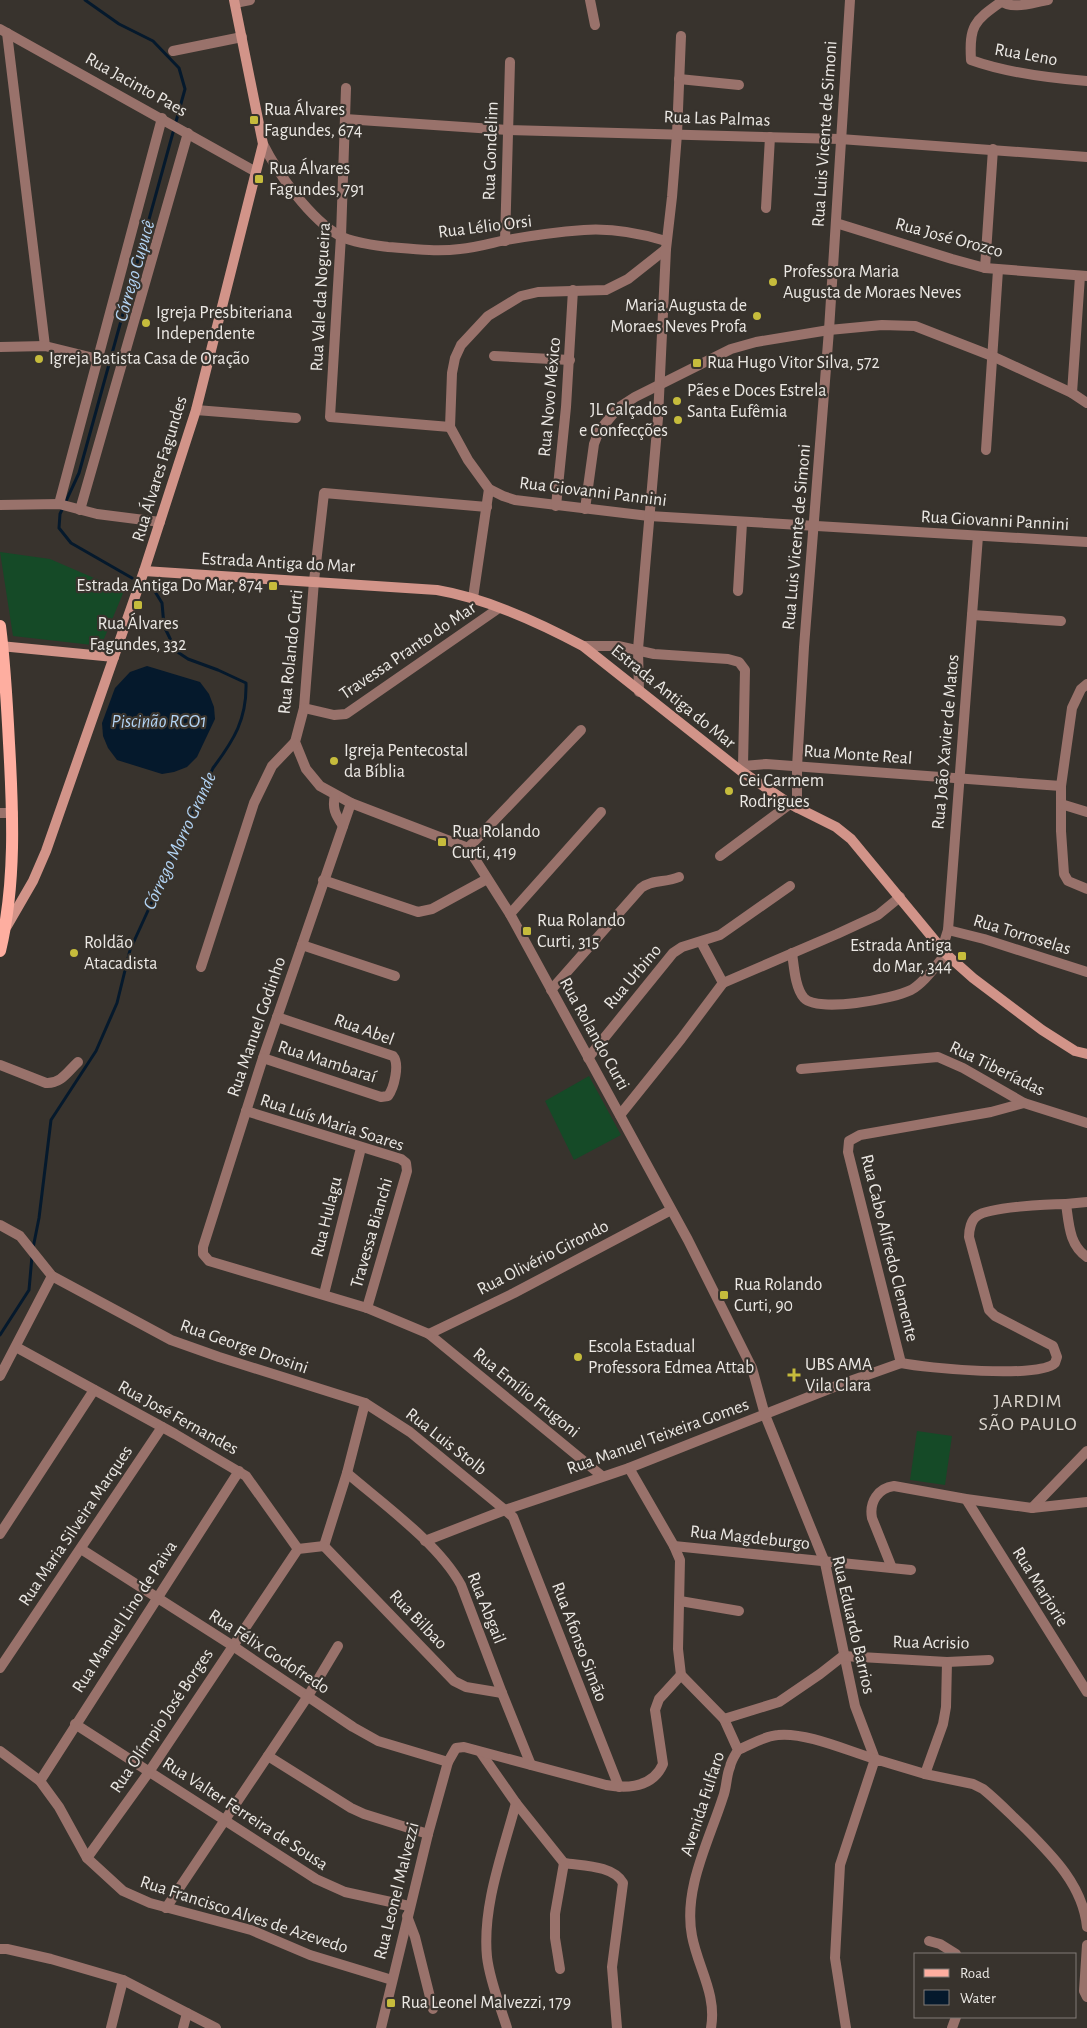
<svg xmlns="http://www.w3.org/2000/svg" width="1087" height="2028" viewBox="0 0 1087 2028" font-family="'Alegreya Sans',sans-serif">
<rect width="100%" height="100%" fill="#38332d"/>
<g fill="#154a27">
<polygon points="0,552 50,559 124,591 101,646 13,636"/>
<polygon points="589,1076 621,1135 574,1160 545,1101"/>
<polygon points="917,1431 952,1436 945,1485 910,1480"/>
</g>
<polygon fill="#05192c" points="147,666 200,682 209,694 214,707 215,719 197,757 187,767 174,772 162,774 117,760 108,748 103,736 102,723 115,688 130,672"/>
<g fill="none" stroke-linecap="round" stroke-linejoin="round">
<g stroke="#05192c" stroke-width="3">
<polyline points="85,0 119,24 153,41 179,68 185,89 79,473 60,514 59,528 71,543 132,578"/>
<path d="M33,1248L39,1218L51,1120L96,1051L117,1003L130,950L213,768C234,740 247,719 246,683L218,670L188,659L176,651L164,626L162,603L154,590"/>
<polyline points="0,1335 29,1290 32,1256"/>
</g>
<g stroke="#99726b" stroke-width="10">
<polyline points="590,0 595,25"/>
<path d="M1000,0C1012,11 1034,2 1048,0"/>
<path d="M1001,2C974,21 969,26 971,60C1007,73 1048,78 1087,81"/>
<polyline points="235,3 250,0"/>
<polyline points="0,29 256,172"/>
<polyline points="7,33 45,346"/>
<polyline points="173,51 242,37"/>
<polyline points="679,79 739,85"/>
<polyline points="346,88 341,236 330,417 450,427"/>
<polyline points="345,119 508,130 840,139 1087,157"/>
<path d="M263,144C278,174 310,219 340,236C354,243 373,245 388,247C412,249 437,252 460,249C474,248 488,244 501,241C528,236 557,232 584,230C612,228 639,233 666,241"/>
<polyline points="766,208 770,137"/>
<polyline points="836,223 952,259 985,268 1087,276"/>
<polyline points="505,241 510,62"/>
<polyline points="666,249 628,279 606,290 538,292 521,296 488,316 461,345 455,358 452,373 450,427 468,460 489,489 503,496 515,500 649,516 1087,542"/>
<polyline points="985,268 993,149"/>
<polyline points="0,347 45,346 98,359"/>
<polyline points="494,356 570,360"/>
<polyline points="1072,393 1080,276"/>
<polyline points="196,410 296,418"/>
<polyline points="986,450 998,270"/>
<polyline points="59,504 162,118"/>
<polyline points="0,505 59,504 97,514 160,522"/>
<polyline points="556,506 566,407 573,290"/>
<polyline points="487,507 324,493 314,581 304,708 295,742 306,769 320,786 351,803 468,848 510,914 688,1240 752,1368 765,1415 825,1563 855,1706 875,1759"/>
<polyline points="585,509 594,444 599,431 618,408 635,397 731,349 756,342 829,330 882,325 915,326 992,356 1072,393 1087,403"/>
<polyline points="80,510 188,133"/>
<polyline points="738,591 742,523"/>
<polyline points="473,598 489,489"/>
<polyline points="972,615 1061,621"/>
<polyline points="583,646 618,646 654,654 728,659 739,662 745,670 743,766 741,770"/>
<polyline points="1087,684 1081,689 1072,708 1061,786 1061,831 1064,874 1068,881 1087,889"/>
<polyline points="639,692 638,649 658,418 666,249 672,197 677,134 681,36"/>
<polyline points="304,708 334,715 346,714 499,608"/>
<polyline points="743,766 766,764 1061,786"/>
<path d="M335,795C332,808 335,814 343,826"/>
<polyline points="351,803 263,1058 203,1247 203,1254 209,1261 367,1308 429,1334 602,1476"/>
<polyline points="1061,804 1087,812"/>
<polyline points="797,808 797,767 804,647 829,330 850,0"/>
<polyline points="0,813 13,813"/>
<polyline points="468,848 581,730"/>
<polyline points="720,856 790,804"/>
<polyline points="323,880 418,912 432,909 487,879"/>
<polyline points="510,914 601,812"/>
<polyline points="948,930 984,939 1087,972"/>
<polyline points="701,942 723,983"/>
<polyline points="302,945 395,976"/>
<polyline points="942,949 948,930 978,536"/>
<path d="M792,953C794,966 795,988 804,998C818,1013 893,999 911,990C925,982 936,965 946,954"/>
<polyline points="201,967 254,803 272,766 295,742"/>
<path d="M551,990L641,888C652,879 666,883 679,877"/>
<path d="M263,1058L381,1097L388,1096C394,1088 400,1064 393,1056L277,1017"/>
<polyline points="588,1058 673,953 682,947 720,935 790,886"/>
<path d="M0,1065L46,1083C61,1084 68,1071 78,1062"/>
<polyline points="801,1069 938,1057 963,1068 1024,1103 1087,1123"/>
<polyline points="246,1111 401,1159 406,1163 407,1171 367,1308"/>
<polyline points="620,1115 681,1039 723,983 837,934 878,915 900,897"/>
<polyline points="1066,1204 1087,1202"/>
<polyline points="0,1225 20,1236 52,1276 171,1340 219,1357 365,1403 410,1432 505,1510 513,1517 619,1787"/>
<polyline points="324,1294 361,1148"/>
<polyline points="429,1334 514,1293 671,1210"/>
<polyline points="16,1347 175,1434 246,1476 298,1549"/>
<path d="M901,1363C926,1368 1039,1379 1055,1363L1057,1357L1053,1346L995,1316L989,1310L969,1237C969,1230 971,1220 977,1216C989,1207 1049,1204 1066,1204C1069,1224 1069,1245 1087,1257"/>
<polyline points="901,1363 848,1152 849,1141 860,1135 991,1112 1024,1103"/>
<polyline points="0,1376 52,1276"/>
<path d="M629,1468L674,1546L680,1560L678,1649L681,1675L724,1719L738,1750C735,1755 731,1761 730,1767C726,1776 727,1787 723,1797C709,1841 683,1889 692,1936C698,1968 717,1994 711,2028"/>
<path d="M347,1473C383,1504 439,1544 461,1585L502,1693L531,1765"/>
<polyline points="966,1499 1087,1692"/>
<polyline points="1032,1508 1087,1451"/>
<polyline points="0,1534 94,1390"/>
<polyline points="425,1541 505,1510 629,1468 839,1385 901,1363"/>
<polyline points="324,1546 454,1681 466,1687 502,1693"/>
<polyline points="324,1546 347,1473 365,1403"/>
<polyline points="674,1546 911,1570"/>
<polyline points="81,1549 233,1646 353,1727 378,1741 448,1762"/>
<path d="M892,1568L872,1518C869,1502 878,1488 894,1486L966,1499L1032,1508L1087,1502"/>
<polyline points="680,1601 739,1611"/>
<polyline points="0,1668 162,1427"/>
<polyline points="724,1719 779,1702 820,1674 843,1656 947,1662 989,1660"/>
<polyline points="75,1724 316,1879 345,1892 409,1906"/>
<path d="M738,1750C750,1745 764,1736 778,1735C806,1732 848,1751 875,1759"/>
<polyline points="0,1751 40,1781 59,1807 87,1858 123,1891 150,1903 251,1930 310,1955 392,1980"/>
<path d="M481,1753L516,1803L564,1863C582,1866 613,1865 623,1883L612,1967L617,2028"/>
<polyline points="268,1756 351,1808 364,1814 428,1834"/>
<polyline points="925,1774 943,1724 946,1707 947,1662"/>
<polyline points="40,1781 239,1471"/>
<polyline points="87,1858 149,1772 298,1549 324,1546"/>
<polyline points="166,1908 308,1696 338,1646"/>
<polyline points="407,1916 415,1937 433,2009"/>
<polyline points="929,1941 940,1944 956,1954"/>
<polyline points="1087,1945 1084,1991 1087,1997"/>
<polyline points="0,1949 7,1949 51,1959 123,1980 216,2028"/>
<polyline points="560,1969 555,1938 555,1914 564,1863"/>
<polyline points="111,2028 123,1980"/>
<polyline points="183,2028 187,2013"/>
<path d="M381,2028L428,1834L448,1762L456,1748L464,1747L606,1785C629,1789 653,1787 663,1764L655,1710L659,1699L681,1675"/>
<path d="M507,2028C500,2005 490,1982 487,1957C482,1906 503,1852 516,1803"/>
<path d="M846,2028L835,1958L840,1865L875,1759L925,1774L973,1784L983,1789C998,1801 1011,1815 1025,1828C1053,1856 1083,1886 1087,1927"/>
<polyline points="952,2028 956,2017"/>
</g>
<g stroke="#d29489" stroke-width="10">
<path d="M144,571L437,590C485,598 540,623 583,646L741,771L790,804L836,827L851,839L946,954L973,978L1042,1030L1075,1051L1087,1054"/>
<polyline points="0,646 114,657"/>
<polyline points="7,926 33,881 46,851 144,571 196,410 263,144 234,0"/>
</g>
<path stroke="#feaea0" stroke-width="12" d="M0,626C5,665 7,704 9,743C13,813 16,883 0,951"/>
</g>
<g fill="#c6bc3c" stroke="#38332d" stroke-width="2">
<rect x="249" y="115" width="10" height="10" rx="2.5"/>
<rect x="254" y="174" width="10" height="10" rx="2.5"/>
<circle cx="773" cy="282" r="5"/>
<circle cx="757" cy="316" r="5"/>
<circle cx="146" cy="323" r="5"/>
<circle cx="39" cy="359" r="5"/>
<rect x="692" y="358" width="10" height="10" rx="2.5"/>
<circle cx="677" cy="401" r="5"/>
<circle cx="678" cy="420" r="5"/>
<rect x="268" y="581" width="10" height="10" rx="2.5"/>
<rect x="133" y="600" width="10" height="10" rx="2.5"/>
<circle cx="334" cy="761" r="5"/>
<circle cx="729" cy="791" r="5"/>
<rect x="437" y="837" width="10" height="10" rx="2.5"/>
<rect x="522" y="926" width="10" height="10" rx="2.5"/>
<circle cx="74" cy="953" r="5"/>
<rect x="957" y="951" width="10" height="10" rx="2.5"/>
<rect x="719" y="1290" width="10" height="10" rx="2.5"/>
<circle cx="578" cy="1357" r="5"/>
<path d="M791.5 1367.5h5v5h5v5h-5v5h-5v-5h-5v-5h5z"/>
<rect x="386" y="1998" width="10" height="10" rx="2.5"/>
</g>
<g text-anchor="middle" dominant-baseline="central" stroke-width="4.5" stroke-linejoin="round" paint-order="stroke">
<g font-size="18" fill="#ebe8e4" stroke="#38332d">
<text transform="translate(1026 55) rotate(10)">Rua Leno</text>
<text transform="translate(136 85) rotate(29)">Rua Jacinto Paes</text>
<text transform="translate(717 119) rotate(2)">Rua Las Palmas</text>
<text transform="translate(825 134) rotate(-86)">Rua Luis Vicente de Simoni</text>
<text transform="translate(491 151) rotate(-88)">Rua Gondelim</text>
<text transform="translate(485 227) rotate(-7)">Rua Lélio Orsi</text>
<text transform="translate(949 238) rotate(15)">Rua José Orozco</text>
<text transform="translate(321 297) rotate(-87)">Rua Vale da Nogueira</text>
<text transform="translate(550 397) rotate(-85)">Rua Novo México</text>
<text transform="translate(160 469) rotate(-73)">Rua Álvares Fagundes</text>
<text transform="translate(593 492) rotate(7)">Rua Giovanni Pannini</text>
<text transform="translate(995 521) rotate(3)">Rua Giovanni Pannini</text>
<text transform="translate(797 537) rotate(-85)">Rua Luis Vicente de Simoni</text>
<text transform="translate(278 563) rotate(3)">Estrada Antiga do Mar</text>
<text transform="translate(408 651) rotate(-34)">Travessa Pranto do Mar</text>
<text transform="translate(291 652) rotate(-84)">Rua Rolando Curti</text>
<text transform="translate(673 697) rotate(39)">Estrada Antiga do Mar</text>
<text transform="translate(946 742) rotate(-85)">Rua João Xavier de Matos</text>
<text transform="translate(858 755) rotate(4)">Rua Monte Real</text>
<text transform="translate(1022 935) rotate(17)">Rua Torroselas</text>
<text transform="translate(633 977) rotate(-50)">Rua Urbino</text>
<text transform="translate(257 1027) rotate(-71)">Rua Manuel Godinho</text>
<text transform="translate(364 1030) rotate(20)">Rua Abel</text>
<text transform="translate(594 1034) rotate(61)">Rua Rolando Curti</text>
<text transform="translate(327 1062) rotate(18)">Rua Mambaraí</text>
<text transform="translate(997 1069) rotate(26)">Rua Tiberíadas</text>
<text transform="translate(332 1123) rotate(18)">Rua Luís Maria Soares</text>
<text transform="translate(327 1217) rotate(-76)">Rua Hulagu</text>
<text transform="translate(372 1233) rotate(-74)">Travessa Bianchi</text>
<text transform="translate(889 1248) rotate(76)">Rua Cabo Alfredo Clemente</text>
<text transform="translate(543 1258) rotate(-27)">Rua Olivério Girondo</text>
<text transform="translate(244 1347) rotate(19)">Rua George Drosini</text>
<text transform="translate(526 1393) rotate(39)">Rua Emílio Frugoni</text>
<text transform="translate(178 1418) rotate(29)">Rua José Fernandes</text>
<text transform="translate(658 1437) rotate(-20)">Rua Manuel Teixeira Gomes</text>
<text transform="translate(446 1442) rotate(38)">Rua Luis Stolb</text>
<text transform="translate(76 1526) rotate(-56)">Rua Maria Silveira Marques</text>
<text transform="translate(750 1538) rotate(6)">Rua Magdeburgo</text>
<text transform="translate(1040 1587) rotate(58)">Rua Marjorie</text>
<text transform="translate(486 1608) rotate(68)">Rua Abgail</text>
<text transform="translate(125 1617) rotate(-57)">Rua Manuel Lino de Paiva</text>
<text transform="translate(418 1620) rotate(46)">Rua Bilbao</text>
<text transform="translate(853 1625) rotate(77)">Rua Eduardo Barrios</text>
<text transform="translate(579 1642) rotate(69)">Rua Afonso Simão</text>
<text transform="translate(931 1643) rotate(1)">Rua Acrisio</text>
<text transform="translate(269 1652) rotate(33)">Rua Félix Godofredo</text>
<text transform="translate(162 1721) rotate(-56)">Rua Olímpio José Borges</text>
<text transform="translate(703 1804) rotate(-72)">Avenida Fulfaro</text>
<text transform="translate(245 1814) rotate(33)">Rua Valter Ferreira de Sousa</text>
<text transform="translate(397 1891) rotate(-76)">Rua Leonel Malvezzi</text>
<text transform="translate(244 1915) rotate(18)">Rua Francisco Alves de Azevedo</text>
</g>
<g font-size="18" fill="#ebe8e4" stroke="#38332d" text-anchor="start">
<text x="264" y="110">Rua Álvares<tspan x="264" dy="21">Fagundes, 674</tspan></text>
<text x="269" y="169">Rua Álvares<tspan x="269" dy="21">Fagundes, 791</tspan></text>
<text x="783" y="272">Professora Maria<tspan x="783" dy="21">Augusta de Moraes Neves</tspan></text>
<text x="747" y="306" text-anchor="end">Maria Augusta de<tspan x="747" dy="21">Moraes Neves Profa</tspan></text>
<text x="156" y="313">Igreja Presbiteriana<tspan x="156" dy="21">Independente</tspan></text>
<text x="49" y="359">Igreja Batista Casa de Oração</text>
<text x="707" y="363">Rua Hugo Vitor Silva, 572</text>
<text x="687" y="391">Pães e Doces Estrela<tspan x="687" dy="21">Santa Eufêmia</tspan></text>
<text x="668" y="410" text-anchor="end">JL Calçados<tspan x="668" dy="21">e Confecções</tspan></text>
<text x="263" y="586" text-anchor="end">Estrada Antiga Do Mar, 874</text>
<text x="138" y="624" text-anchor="middle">Rua Álvares<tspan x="138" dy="21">Fagundes, 332</tspan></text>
<text x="344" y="751">Igreja Pentecostal<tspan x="344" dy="21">da Bíblia</tspan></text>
<text x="739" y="781">Cei Carmem<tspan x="739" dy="21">Rodrigues</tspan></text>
<text x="452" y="832">Rua Rolando<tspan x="452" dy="21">Curti, 419</tspan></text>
<text x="537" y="921">Rua Rolando<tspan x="537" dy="21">Curti, 315</tspan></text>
<text x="84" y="943">Roldão<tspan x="84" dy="21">Atacadista</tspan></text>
<text x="952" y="946" text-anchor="end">Estrada Antiga<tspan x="952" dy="21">do Mar, 344</tspan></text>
<text x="734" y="1285">Rua Rolando<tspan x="734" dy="21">Curti, 90</tspan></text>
<text x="588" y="1347">Escola Estadual<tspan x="588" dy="21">Professora Edmea Attab</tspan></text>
<text x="805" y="1365">UBS AMA<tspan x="805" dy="21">Vila Clara</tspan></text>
<text x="401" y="2003">Rua Leonel Malvezzi, 179</text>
</g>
<g font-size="19" font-style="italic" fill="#b2d3f3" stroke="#38332d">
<text transform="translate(135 271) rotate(-74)">Córrego Cupucê</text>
<text x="159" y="721">Piscinão RCO1</text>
<text transform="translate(180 841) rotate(-65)">Córrego Morro Grande</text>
</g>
<g font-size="20" letter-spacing="1" fill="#dbd5cd" stroke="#38332d">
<text x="1028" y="1401">JARDIM<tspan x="1028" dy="23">SÃO PAULO</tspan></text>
</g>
</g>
<rect x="914" y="1953" width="162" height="65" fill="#38332d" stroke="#807b76"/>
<rect x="924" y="1969" width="25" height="8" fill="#feaea0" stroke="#807b76"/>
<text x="960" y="1978" font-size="15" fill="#ebe8e4">Road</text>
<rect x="924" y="1990" width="25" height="15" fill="#05192c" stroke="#807b76"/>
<text x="960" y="2003" font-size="15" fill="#ebe8e4">Water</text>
</svg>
